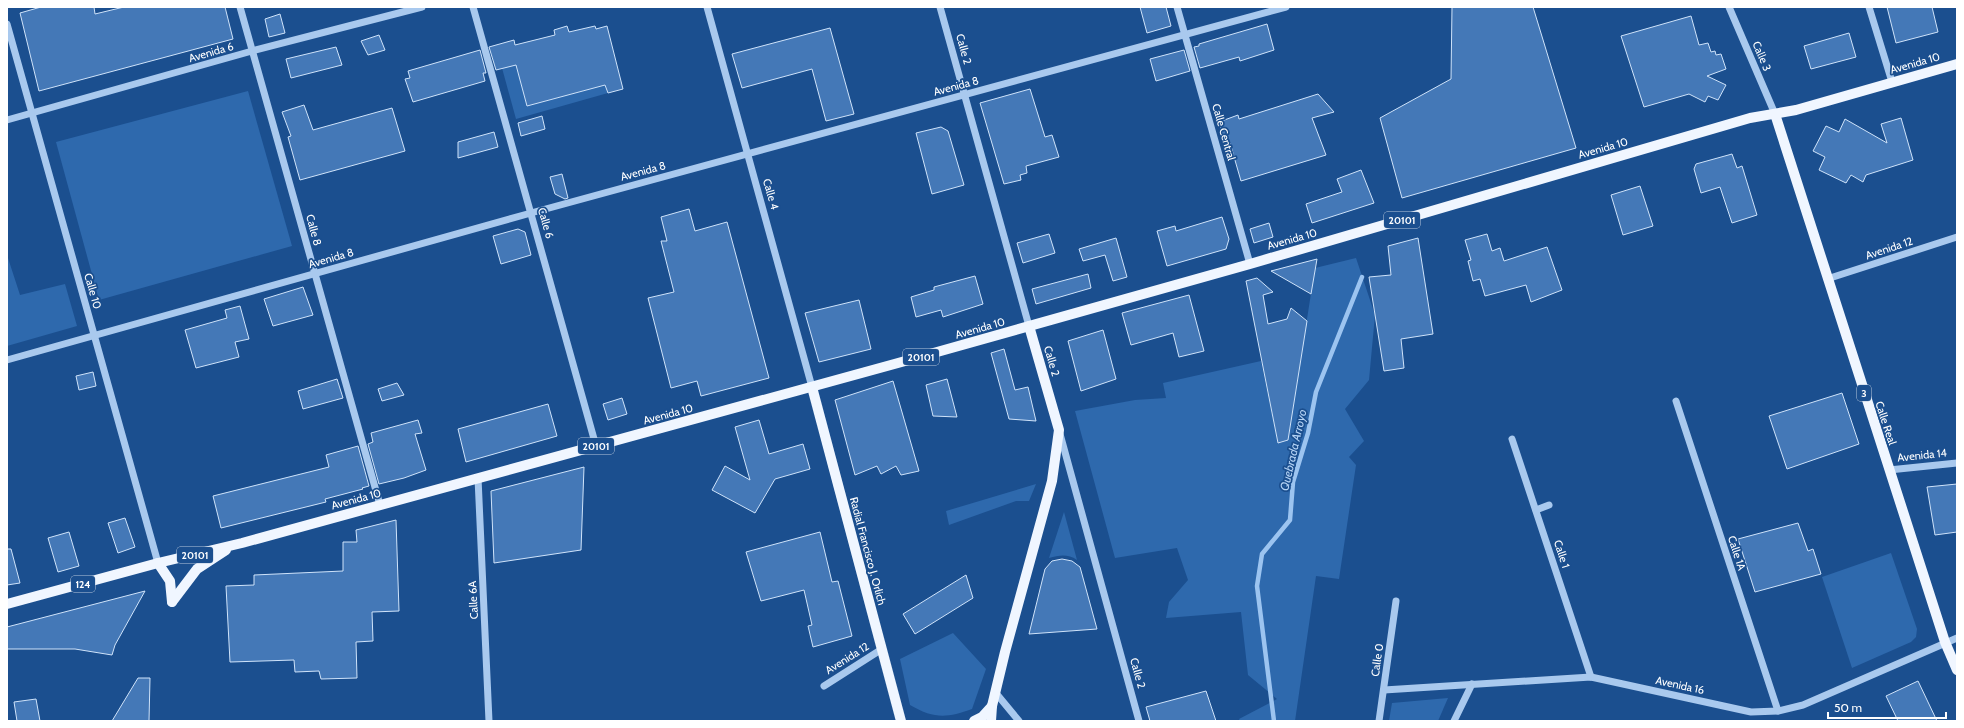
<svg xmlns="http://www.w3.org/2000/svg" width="1964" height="728" viewBox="0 0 1964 728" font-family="Cabin,sans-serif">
<rect width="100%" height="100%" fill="#1b4f8f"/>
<g fill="#2e69ad">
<polygon points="593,44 595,50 518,72 527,106 605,85 608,93 516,119 502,68"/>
<polygon points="248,91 292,246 99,300 56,142"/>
<polygon points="8,258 20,295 65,284 77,326 7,346"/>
<polygon points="1356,258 1375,315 1369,380 1345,409 1364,441 1349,457 1356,465 1339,579 1316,576 1295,721 1240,721 1239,719 1277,699 1248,675 1241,612 1166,618 1169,602 1188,580 1177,548 1115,558 1075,411 1135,400 1166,398 1163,383 1261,361 1278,443 1288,440 1315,268"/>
<polygon points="1036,484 1029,501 1016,501 949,525 946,511"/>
<path d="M1064,512L1077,560C1068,554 1060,555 1049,558Z"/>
<polygon points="1891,553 1917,629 1916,637 1911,642 1852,668 1822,577"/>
<path d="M953,633L986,669L972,709C947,718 934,719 910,705L900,659Z"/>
<polygon points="1448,698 1438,721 1389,721 1392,703"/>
</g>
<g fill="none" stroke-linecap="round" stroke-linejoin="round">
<polyline stroke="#9cc4f0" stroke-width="4.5" points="1274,721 1257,586 1262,554 1290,520 1293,482 1308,433 1316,392 1362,277"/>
</g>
<g fill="#4478b7" stroke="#cfe3fa">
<polygon points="41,7 94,7 95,14 124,7 225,7 233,39 39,91 20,13"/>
<polygon points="1140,7 1166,7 1171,26 1147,33"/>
<polygon points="1452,7 1533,7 1576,148 1402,198 1380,118 1451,79"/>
<polygon points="1887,7 1932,7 1938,32 1896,43"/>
<polygon points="280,14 285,33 269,37 265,19"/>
<polygon points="1691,16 1699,45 1708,43 1711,52 1715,51 1716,55 1721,54 1726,69 1707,76 1726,85 1718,100 1708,96 1705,102 1689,94 1644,107 1621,36"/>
<polygon points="1267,24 1274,50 1240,61 1239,57 1200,68 1194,47 1199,46 1199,44"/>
<polygon points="567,26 569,32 595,26 596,29 607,26 623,89 608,93 605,85 527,106 516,65 496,70 489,47 514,40 515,45 555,35 554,30"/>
<polygon points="830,28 854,114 826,121 812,69 742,88 732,54"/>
<polygon points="1849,33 1856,57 1811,69 1804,46"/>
<polygon points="379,35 385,50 368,55 361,41"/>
<polygon points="336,47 342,65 291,78 286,59"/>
<polygon points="480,50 486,73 483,73 485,81 413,102 405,79 410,78 408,71"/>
<polygon points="1184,50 1190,71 1156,81 1150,59"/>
<polygon points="1030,89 1045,137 1052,135 1059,157 1026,166 1027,173 1020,175 1021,180 1004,184 980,103"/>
<polygon points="1318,94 1334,112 1312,118 1326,155 1241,181 1230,143 1225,144 1219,122 1238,115 1239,119"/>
<polygon points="304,105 313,130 392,108 405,151 300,180 288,137 291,136 282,112"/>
<polygon points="542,116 545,129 521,136 518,123"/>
<polygon points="1901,118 1913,160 1866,175 1863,182 1851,175 1846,183 1819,170 1825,157 1813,151 1826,126 1839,132 1845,119 1887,143 1881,124"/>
<polygon points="941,127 948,131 964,185 932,194 916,133"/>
<polygon points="494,132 498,147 458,158 458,142"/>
<polygon points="1732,154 1737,168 1742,166 1757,215 1732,223 1720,187 1701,193 1694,169 1696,164"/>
<polygon points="1361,170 1374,203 1312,223 1306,204 1342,192 1337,179"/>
<polygon points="562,174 568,198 565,199 555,194 550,177"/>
<polygon points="1640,186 1653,226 1623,235 1611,195"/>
<polygon points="689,209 695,231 727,222 769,378 701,396 697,381 671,388 648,298 674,292 661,241 667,241 661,217"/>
<polygon points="1222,217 1229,239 1226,249 1167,266 1157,231 1175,226 1176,231"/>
<polygon points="1269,223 1273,237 1254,243 1250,229"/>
<polygon points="518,229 525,232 531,255 501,264 493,236"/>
<polygon points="1049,234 1055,253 1023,263 1017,243"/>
<polygon points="1487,234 1492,251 1500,248 1504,261 1547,247 1562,290 1531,302 1526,285 1485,296 1480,279 1473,281 1468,261 1471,260 1465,240"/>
<polygon points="1116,238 1127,277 1113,281 1105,255 1083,261 1079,249"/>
<polygon points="1418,238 1433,334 1401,339 1404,368 1384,371 1369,277 1391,275 1388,246"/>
<polygon points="1317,259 1311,294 1271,271"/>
<polygon points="1088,274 1091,288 1036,304 1032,289"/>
<polygon points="975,276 983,304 943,317 941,310 916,317 911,297 934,290 934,287"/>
<polygon points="1257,278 1273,292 1263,295 1268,324 1287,319 1291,308 1307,321 1288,440 1278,443 1246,281"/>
<polygon points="303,287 313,315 273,326 264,299"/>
<polygon points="1189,295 1204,351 1179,357 1173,333 1131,345 1122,313"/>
<polygon points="859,300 871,349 819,362 805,313"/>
<polygon points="240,306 249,339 235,342 239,357 196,368 185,330 227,318 225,310"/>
<polygon points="1103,330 1116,379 1081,391 1068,341"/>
<polygon points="1004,349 1015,390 1028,387 1036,421 1009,419 991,353"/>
<polygon points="93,372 96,386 79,390 76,376"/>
<polygon points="337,379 343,398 303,409 298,391"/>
<polygon points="947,379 957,417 933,416 926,385"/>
<polygon points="893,381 919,471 901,475 896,466 881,474 877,466 855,475 835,400"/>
<polygon points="397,383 404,395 382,401 378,389"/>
<polygon points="1842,393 1859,444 1787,469 1769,416"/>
<polygon points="622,398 627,414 608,420 603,404"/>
<polygon points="548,404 557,436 466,462 458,429"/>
<polygon points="418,420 422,433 415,434 426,470 404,478 379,484 368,444 373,442 371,433"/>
<polygon points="759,420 769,454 803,444 810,469 775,479 755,513 712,490 725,466 750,480 735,427"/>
<polygon points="358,446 369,486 362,488 363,489 325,499 326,502 221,528 213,496 329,467 326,455"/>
<polygon points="584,467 581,550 494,563 491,491"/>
<polygon points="1957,484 1957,532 1935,535 1927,487"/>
<polygon points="125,518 135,547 118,553 108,523"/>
<polygon points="396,520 399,611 372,612 373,641 356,642 357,678 321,679 319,671 295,672 294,660 230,662 226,586 254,585 254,575 343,571 343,542 357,542 356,530"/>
<polygon points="1798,523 1808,551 1813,549 1821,574 1755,592 1738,539"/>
<polygon points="69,532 79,566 58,572 48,538"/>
<polygon points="820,532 832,582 838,581 852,636 813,647 808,626 812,625 804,590 761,601 746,552"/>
<polygon points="7,549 11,549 20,583 7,585"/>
<polygon points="1062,559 1072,561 1080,567 1097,629 1029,634 1045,569 1052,561"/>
<polygon points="966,575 973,598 915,634 903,614"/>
<polygon points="145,591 115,645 112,655 75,649 7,649 7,627"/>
<polygon points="138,678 150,678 149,721 112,721"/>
<polygon points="1918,681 1937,721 1898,721 1886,696"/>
<polygon points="1206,691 1216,721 1150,721 1146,707"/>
<polygon points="36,699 40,721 17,721 14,702"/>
</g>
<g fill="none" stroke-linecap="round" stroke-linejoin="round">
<g stroke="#a9c9ee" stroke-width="7">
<polyline points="240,7 380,505"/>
<polyline points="473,7 596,446"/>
<polyline points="707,7 812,387"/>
<polyline points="940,7 1029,326"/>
<polyline points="1177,7 1250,264"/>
<polyline points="1729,7 1775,114"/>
<polyline points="1869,7 1892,82"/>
<polyline points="7,24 158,563"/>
<polyline points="7,120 252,51 422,7"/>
<polyline points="1827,279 1957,237"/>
<polyline points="7,360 531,213 1286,7"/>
<polyline points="1676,401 1778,711"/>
<polyline points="1060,434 1139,721"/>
<polyline points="1512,439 1591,677"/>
<polyline points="1889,470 1957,463"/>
<polyline points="478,478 489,721"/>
<polyline points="1536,510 1549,505"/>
<polyline points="824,686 882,649"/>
<polyline points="1384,690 1591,677 1751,712 1778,711 1803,705 1957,638"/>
<polyline points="995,692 1019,721"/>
<polyline points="1379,721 1396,601"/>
<polyline points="1454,721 1472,684"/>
</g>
<g stroke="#f0f6ff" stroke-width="10">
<polyline points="1775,114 1945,642 1957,670"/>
<polyline points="812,387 901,721"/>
<polyline points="158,563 170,581 172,602"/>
<polyline points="172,602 197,569 226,550"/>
<polyline points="7,604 158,563 242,543 898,363 1250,264 1750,118 1796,110 1957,64"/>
<polyline points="974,721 982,717 992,706"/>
<polyline points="991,721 992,706 1005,652 1052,481 1059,430 1029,326"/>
</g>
</g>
<g text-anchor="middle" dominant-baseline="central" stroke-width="3.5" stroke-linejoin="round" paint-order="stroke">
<g fill="#1b4f8f" stroke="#bbcadd" stroke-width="1">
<rect x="1384" y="212" width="36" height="16" rx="3"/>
<rect x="903" y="349" width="36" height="16" rx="3"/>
<rect x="1857" y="385" width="14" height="16" rx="3"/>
<rect x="578" y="438" width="36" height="16" rx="3"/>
<rect x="177" y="547" width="36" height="16" rx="3"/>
<rect x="71" y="576" width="24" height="16" rx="3"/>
</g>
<g font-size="10" font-weight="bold" fill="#fff">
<text x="1402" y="220">20101</text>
<text x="921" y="357">20101</text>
<text x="1864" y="393">3</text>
<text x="596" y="446">20101</text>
<text x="195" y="555">20101</text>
<text x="83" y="584">124</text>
</g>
<g font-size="11" fill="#fff" stroke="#1b4f8f">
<text transform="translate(964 49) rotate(75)">Calle 2</text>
<text transform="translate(211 52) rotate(-16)">Avenida 6</text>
<text transform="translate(1762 56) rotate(67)">Calle 3</text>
<text transform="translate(1915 63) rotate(-16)">Avenida 10</text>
<text transform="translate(956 86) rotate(-15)">Avenida 8</text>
<text transform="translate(1224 132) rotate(74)">Calle Central</text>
<text transform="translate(1603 148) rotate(-16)">Avenida 10</text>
<text transform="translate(643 171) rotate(-15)">Avenida 8</text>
<text transform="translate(771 194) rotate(74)">Calle 4</text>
<text transform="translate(546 223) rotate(74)">Calle 6</text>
<text transform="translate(314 230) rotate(75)">Calle 8</text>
<text transform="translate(1292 239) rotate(-16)">Avenida 10</text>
<text transform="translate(1889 248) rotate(-18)">Avenida 12</text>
<text transform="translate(331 258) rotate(-16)">Avenida 8</text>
<text transform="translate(93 291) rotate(74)">Calle 10</text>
<text transform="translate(980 328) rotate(-16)">Avenida 10</text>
<text transform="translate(1052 361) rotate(74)">Calle 2</text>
<text transform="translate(668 414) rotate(-15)">Avenida 10</text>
<text transform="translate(1886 423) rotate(72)">Calle Real</text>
<text transform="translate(1922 455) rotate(-6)">Avenida 14</text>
<text transform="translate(356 499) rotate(-15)">Avenida 10</text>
<text transform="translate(868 551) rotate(75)">Radial Francisco J. Orlich</text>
<text transform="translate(1737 553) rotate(72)">Calle 1A</text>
<text transform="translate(1562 554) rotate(72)">Calle 1</text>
<text transform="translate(473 600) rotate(-93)">Calle 6A</text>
<text transform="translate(847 658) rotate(-32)">Avenida 12</text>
<text transform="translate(1377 660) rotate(-82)">Calle 0</text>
<text transform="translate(1138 673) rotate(75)">Calle 2</text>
<text transform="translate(1680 685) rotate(12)">Avenida 16</text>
</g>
<g font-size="12" font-style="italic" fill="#b5d3f5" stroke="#1b4f8f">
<text transform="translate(1293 450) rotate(-77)">Quebrada Arroyo</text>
</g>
</g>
<rect width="1964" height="728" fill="none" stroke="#ffffff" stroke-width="16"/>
<path d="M1828 712v6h118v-6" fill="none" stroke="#ffffff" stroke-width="2"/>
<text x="1834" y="712" font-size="12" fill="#ffffff" stroke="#1b4f8f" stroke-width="3" paint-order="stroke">50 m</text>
</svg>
